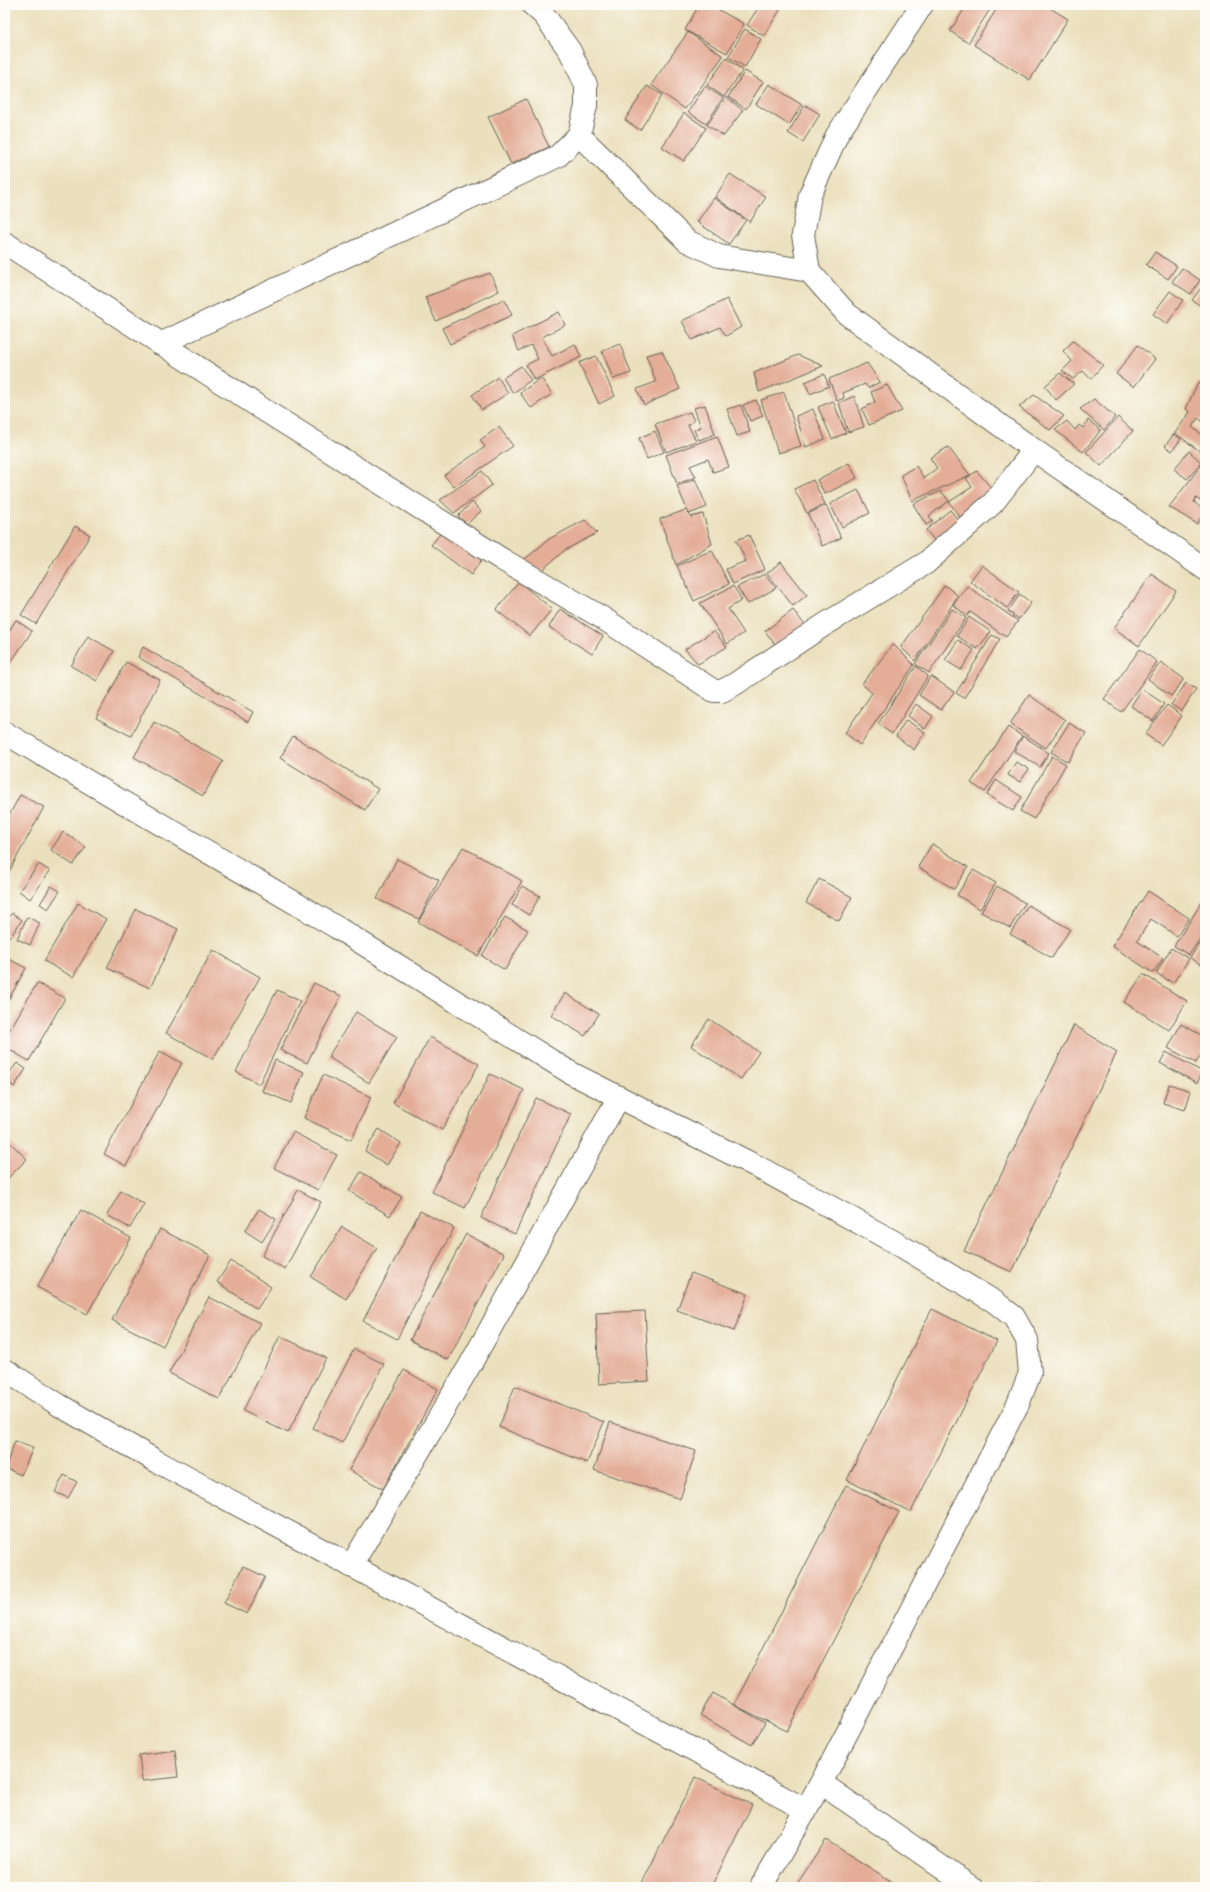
<svg xmlns="http://www.w3.org/2000/svg" width="1210" height="1892" viewBox="0 0 1210 1892" font-family="Mali,sans-serif">
<rect width="100%" height="100%" fill="#fdfcf7"/>
<filter id="ink" filterUnits="userSpaceOnUse"><feTurbulence type="fractalNoise" baseFrequency=".025" numOctaves="2"/><feDisplacementMap in="SourceGraphic" scale="8" xChannelSelector="R" yChannelSelector="G"/><feConvolveMatrix kernelMatrix="1 2 1 2 8 2 1 2 1" color-interpolation-filters="sRGB"/></filter>
<filter id="wash" filterUnits="userSpaceOnUse"><feTurbulence type="fractalNoise" baseFrequency=".012" numOctaves="4" result="noise"/><feDisplacementMap in="SourceGraphic" scale="16" xChannelSelector="R" yChannelSelector="G"/><feGaussianBlur stdDeviation="0.9" result="paint"/><feColorMatrix in="noise" values="0 0 0 0 0 0 0 0 0 0 0 0 0 0 0 0 0 1.4 0 .05"/><feComposite in="paint" operator="in"/></filter>
<g filter="url(#wash)">
<rect width="100%" height="100%" fill="#ebe0bd"/>
<g id="blocks">
<g fill="#e4ad98">
<polygon points="699,5 710,5 744,24 727,53 685,30"/>
<polygon points="760,5 783,5 764,36 747,25"/>
<polygon points="967,5 993,5 968,43 950,31"/>
<polygon points="999,5 1045,5 1068,19 1030,80 974,45"/>
<polygon points="745,29 761,39 745,67 728,57"/>
<polygon points="688,32 723,56 685,109 651,85"/>
<polygon points="726,58 743,70 724,97 707,85"/>
<polygon points="745,71 763,82 746,109 728,97"/>
<polygon points="769,84 802,105 789,125 756,104"/>
<polygon points="647,86 662,95 640,130 625,120"/>
<polygon points="705,86 723,98 706,124 688,112"/>
<polygon points="726,97 743,110 724,136 707,125"/>
<polygon points="526,99 549,147 511,164 488,117"/>
<polygon points="805,105 820,114 803,142 788,133"/>
<polygon points="684,113 706,128 684,161 662,147"/>
<polygon points="730,174 766,197 750,222 715,197"/>
<polygon points="714,198 746,220 729,244 697,222"/>
<polygon points="1155,252 1177,266 1168,279 1146,265"/>
<polygon points="1182,268 1200,280 1191,294 1172,282"/>
<polygon points="490,273 499,291 436,321 425,297"/>
<polygon points="1204,284 1205,284 1205,309 1192,300"/>
<polygon points="1170,291 1183,300 1167,324 1153,314"/>
<polygon points="504,299 512,315 450,344 442,328"/>
<polygon points="727,299 741,327 726,336 720,327 692,340 682,321"/>
<polygon points="559,312 565,325 542,337 552,356 575,344 581,357 534,380 526,365 538,359 531,345 519,351 512,336"/>
<polygon points="1073,341 1103,365 1091,379 1083,371 1073,379 1062,371 1072,361 1063,351"/>
<polygon points="620,344 631,373 613,379 602,351"/>
<polygon points="1138,345 1155,359 1134,387 1116,374"/>
<polygon points="662,351 680,389 644,405 637,389 656,382 646,355"/>
<polygon points="798,355 823,366 759,392 754,373"/>
<polygon points="596,356 615,396 599,404 579,363"/>
<polygon points="867,363 880,382 868,388 865,384 843,393 844,398 837,401 829,379"/>
<polygon points="521,366 531,380 513,393 503,378"/>
<polygon points="1060,373 1074,384 1056,400 1045,386"/>
<polygon points="824,374 829,386 810,394 805,382"/>
<polygon points="498,377 508,393 482,410 472,395"/>
<polygon points="541,378 552,394 531,408 520,393"/>
<polygon points="1198,382 1205,387 1205,423 1198,418 1192,427 1205,437 1205,455 1175,433 1190,412 1186,409"/>
<polygon points="887,385 902,411 869,425 862,409 875,402 871,392"/>
<polygon points="784,392 801,446 778,453 761,400"/>
<polygon points="1034,395 1064,416 1050,430 1019,407"/>
<polygon points="854,396 864,427 848,432 839,403"/>
<polygon points="1094,399 1115,417 1104,430 1080,409"/>
<polygon points="756,400 763,416 750,421 743,405"/>
<polygon points="833,401 846,433 832,439 818,407"/>
<polygon points="705,405 715,434 699,440 694,430 701,427 694,408"/>
<polygon points="741,405 750,432 737,436 727,409"/>
<polygon points="813,409 825,439 806,447 796,416"/>
<polygon points="690,412 694,421 688,425 696,441 666,452 655,424"/>
<polygon points="1118,417 1133,431 1101,466 1086,452"/>
<polygon points="1088,420 1101,430 1083,452 1055,430 1067,421 1075,430 1079,425 1083,428"/>
<polygon points="499,427 513,446 454,487 444,475 485,447 480,440"/>
<polygon points="655,431 664,452 647,459 639,438"/>
<polygon points="1174,434 1181,439 1172,451 1165,446"/>
<polygon points="717,436 729,467 713,472 708,459 690,466 696,477 677,484 666,455"/>
<polygon points="948,447 970,475 912,501 901,475 916,466 924,478 937,468 930,458"/>
<polygon points="1189,451 1202,463 1187,479 1174,469"/>
<polygon points="849,463 857,478 825,494 817,480"/>
<polygon points="1203,463 1205,464 1205,497 1202,502 1196,498 1194,502 1205,511 1197,524 1169,507"/>
<polygon points="482,471 492,485 454,513 440,500"/>
<polygon points="977,471 993,490 960,517 949,502 972,487 966,478"/>
<polygon points="695,479 707,507 689,514 677,486"/>
<polygon points="813,480 825,504 807,513 794,489"/>
<polygon points="858,490 870,513 842,527 830,504"/>
<polygon points="941,491 949,501 929,516 933,521 926,525 913,504"/>
<polygon points="472,502 481,511 467,524 458,516"/>
<polygon points="826,505 841,538 822,546 808,514"/>
<polygon points="686,510 691,517 703,514 712,544 676,565 660,519"/>
<polygon points="950,510 958,520 934,540 926,530"/>
<polygon points="585,520 597,533 565,550 541,571 524,560 549,539"/>
<polygon points="75,526 90,535 36,624 21,615"/>
<polygon points="441,533 483,558 471,575 431,545"/>
<polygon points="749,535 765,569 733,584 726,569 746,561 736,540"/>
<polygon points="712,550 729,584 694,601 677,566"/>
<polygon points="781,562 807,595 793,606 767,573"/>
<polygon points="982,565 1019,592 1007,608 970,581"/>
<polygon points="765,574 776,588 748,604 737,587"/>
<polygon points="1152,574 1176,591 1139,646 1114,628"/>
<polygon points="519,582 552,609 530,636 496,610"/>
<polygon points="945,585 958,596 915,661 901,647"/>
<polygon points="733,586 742,600 728,609 744,633 727,644 700,603"/>
<polygon points="967,586 1018,621 1006,637 970,612 967,616 953,605"/>
<polygon points="1020,594 1031,603 1019,619 1008,611"/>
<polygon points="560,609 603,636 592,654 549,627"/>
<polygon points="952,609 966,618 929,673 915,664"/>
<polygon points="793,610 805,625 777,647 765,631"/>
<polygon points="969,617 991,632 977,649 957,636"/>
<polygon points="16,620 32,631 5,671 5,637"/>
<polygon points="714,631 727,647 698,664 685,649"/>
<polygon points="992,635 1000,639 964,698 956,693"/>
<polygon points="88,636 114,651 97,681 71,666"/>
<polygon points="958,640 974,650 961,670 945,660"/>
<polygon points="893,644 914,665 860,745 845,733 872,693 862,684"/>
<polygon points="143,647 253,712 248,722 138,657"/>
<polygon points="1140,649 1157,662 1121,712 1104,699"/>
<polygon points="126,662 160,680 131,736 96,718"/>
<polygon points="1161,662 1184,679 1171,696 1148,679"/>
<polygon points="916,666 928,676 892,734 878,724"/>
<polygon points="931,676 954,692 941,710 919,695"/>
<polygon points="1186,683 1196,689 1182,711 1171,705"/>
<polygon points="1142,689 1164,704 1153,721 1131,706"/>
<polygon points="1029,695 1065,720 1046,748 1010,724"/>
<polygon points="916,704 933,716 925,729 908,716"/>
<polygon points="1167,705 1182,716 1161,745 1145,734"/>
<polygon points="906,720 925,732 914,750 896,736"/>
<polygon points="154,722 223,761 203,796 134,757"/>
<polygon points="1069,723 1086,733 1068,762 1051,752"/>
<polygon points="1008,727 1022,736 985,792 971,783"/>
<polygon points="293,736 378,789 365,810 280,758"/>
<polygon points="1023,736 1049,753 1040,767 1014,751"/>
<polygon points="1052,756 1066,764 1034,819 1020,811"/>
<polygon points="1016,762 1029,769 1020,782 1008,775"/>
<polygon points="996,780 1022,797 1013,811 987,795"/>
<polygon points="20,795 44,807 5,879 5,823"/>
<polygon points="63,832 86,847 73,865 51,850"/>
<polygon points="932,844 968,867 954,889 918,867"/>
<polygon points="463,847 522,881 478,956 418,922"/>
<polygon points="397,859 439,880 419,919 377,899"/>
<polygon points="39,864 50,871 30,899 19,891"/>
<polygon points="973,870 996,883 980,909 957,895"/>
<polygon points="819,879 852,897 839,921 806,903"/>
<polygon points="51,886 60,891 48,909 40,904"/>
<polygon points="522,886 540,896 529,915 512,905"/>
<polygon points="997,886 1025,903 1010,928 981,912"/>
<polygon points="1148,891 1189,918 1177,936 1151,919 1137,941 1163,958 1153,973 1112,946"/>
<polygon points="1205,897 1205,931 1189,955 1174,946"/>
<polygon points="78,903 106,919 73,977 44,961"/>
<polygon points="1028,905 1070,929 1052,958 1010,934"/>
<polygon points="136,909 178,929 150,988 107,968"/>
<polygon points="12,913 22,920 10,937 5,933 5,922"/>
<polygon points="27,917 40,923 30,945 17,939"/>
<polygon points="505,917 528,930 505,970 482,956"/>
<polygon points="1205,934 1205,967 1190,958"/>
<polygon points="1171,948 1189,959 1173,983 1156,973"/>
<polygon points="213,950 260,977 213,1059 166,1033"/>
<polygon points="5,957 26,968 5,1006"/>
<polygon points="1143,974 1187,1001 1169,1030 1124,1002"/>
<polygon points="37,983 65,998 29,1061 5,1047 5,1038"/>
<polygon points="314,983 341,996 307,1063 280,1050"/>
<polygon points="277,990 300,1001 259,1084 236,1072"/>
<polygon points="565,993 599,1014 585,1036 551,1015"/>
<polygon points="356,1012 397,1037 369,1083 328,1057"/>
<polygon points="709,1019 759,1052 741,1079 691,1046"/>
<polygon points="1181,1024 1205,1037 1205,1048 1196,1063 1168,1048"/>
<polygon points="1074,1025 1117,1052 1012,1272 964,1251"/>
<polygon points="430,1037 479,1064 442,1130 393,1103"/>
<polygon points="160,1051 182,1063 126,1166 104,1154"/>
<polygon points="1166,1052 1203,1072 1197,1083 1160,1063"/>
<polygon points="275,1060 304,1072 291,1103 262,1091"/>
<polygon points="17,1063 26,1069 14,1087 5,1079"/>
<polygon points="490,1074 524,1090 465,1208 432,1192"/>
<polygon points="323,1075 371,1097 351,1140 304,1118"/>
<polygon points="1169,1084 1191,1091 1185,1110 1163,1103"/>
<polygon points="536,1098 571,1114 515,1234 481,1218"/>
<polygon points="379,1129 401,1143 387,1165 365,1151"/>
<polygon points="293,1132 337,1155 318,1190 274,1168"/>
<polygon points="6,1139 27,1159 5,1181 5,1140"/>
<polygon points="361,1172 402,1197 390,1216 349,1191"/>
<polygon points="298,1190 321,1202 285,1269 262,1256"/>
<polygon points="121,1191 144,1204 130,1228 107,1215"/>
<polygon points="259,1209 276,1219 262,1242 245,1231"/>
<polygon points="81,1210 131,1238 87,1314 37,1287"/>
<polygon points="420,1211 454,1228 397,1339 363,1321"/>
<polygon points="342,1227 377,1248 346,1299 311,1277"/>
<polygon points="160,1229 210,1255 163,1346 112,1320"/>
<polygon points="466,1234 504,1254 448,1360 410,1340"/>
<polygon points="231,1261 271,1287 257,1309 217,1282"/>
<polygon points="691,1273 748,1294 734,1331 677,1310"/>
<polygon points="209,1297 260,1323 219,1399 169,1373"/>
<polygon points="932,1309 997,1341 911,1512 847,1480"/>
<polygon points="645,1311 649,1381 599,1384 596,1313"/>
<polygon points="280,1336 326,1358 288,1433 243,1411"/>
<polygon points="354,1349 384,1364 342,1443 313,1428"/>
<polygon points="404,1370 438,1389 383,1489 349,1470"/>
<polygon points="515,1386 604,1422 587,1463 499,1427"/>
<polygon points="610,1422 696,1451 680,1499 594,1470"/>
<polygon points="15,1441 33,1448 21,1475 5,1468"/>
<polygon points="64,1475 77,1482 68,1498 55,1492"/>
<polygon points="846,1485 899,1512 787,1731 734,1705"/>
<polygon points="243,1566 265,1577 247,1614 224,1603"/>
<polygon points="713,1693 765,1723 752,1745 700,1715"/>
<polygon points="175,1750 178,1777 142,1781 139,1755"/>
<polygon points="695,1777 752,1805 711,1887 640,1887"/>
<polygon points="826,1840 894,1883 892,1887 795,1887"/>
<polygon points="1036,1882 1044,1887 1033,1887"/>
</g>
</g>
</g>
<g filter="url(#ink)">
<use href="#blocks" fill-opacity="0" stroke="#646154" stroke-width="1"/>
<g fill="none" stroke-linecap="round" stroke-linejoin="round">
<g stroke="#646154" stroke-width="24">
<g id="street">
<polyline points="922,5 837,135 810,195 803,235 809,271 847,314 1034,450 1205,569"/>
<polyline points="579,135 687,241 719,256 809,271"/>
<polyline points="5,243 264,410 503,560 601,617 714,691 722,691 735,684 824,625 926,563 993,503 1034,450"/>
<polyline points="160,344 558,156 579,135 586,106 586,85 570,51 544,15 533,5"/>
<polyline points="5,733 336,927 571,1073 756,1166 896,1243 995,1302 1014,1317 1027,1340 1030,1373 1018,1404 821,1783 761,1887"/>
<polyline points="5,1370 59,1405 158,1462 806,1810"/>
<polyline points="351,1566 470,1365 619,1097"/>
<polyline points="821,1783 971,1887"/>
</g>
</g>
<use href="#street" stroke="#fff" stroke-width="22"/>
</g>
</g>
<rect width="1210" height="1892" fill="none" stroke="#fdfcf7" stroke-width="20"/>
</svg>
